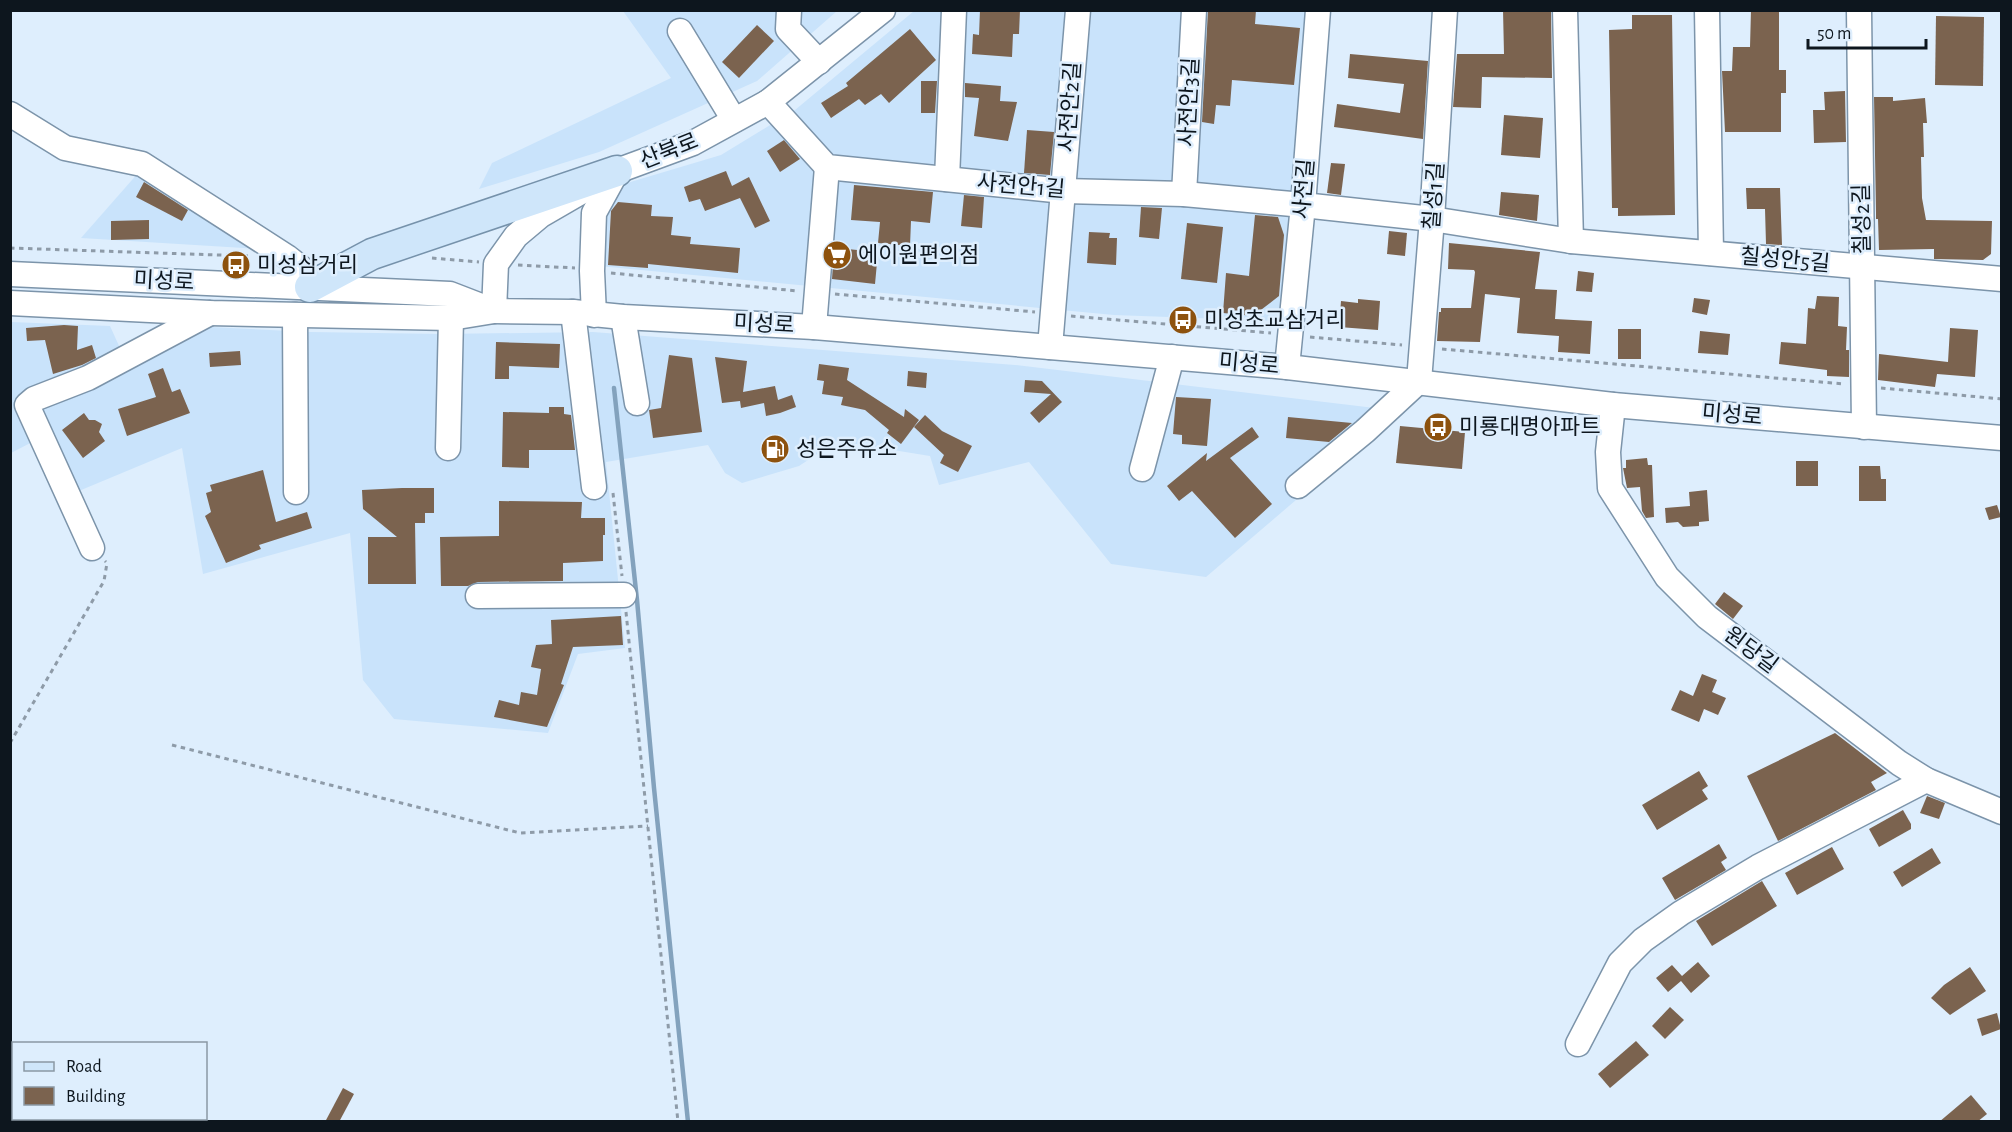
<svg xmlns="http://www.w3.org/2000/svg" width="2012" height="1132" viewBox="0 0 2012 1132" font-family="'Alegreya Sans','Noto Sans KR',sans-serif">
<rect width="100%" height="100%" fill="#deeefd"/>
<g fill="#c9e3fb">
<polygon points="623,11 837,11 757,81 599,152 479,189 492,163 671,78"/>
<polygon points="914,11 1310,11 1281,321 1114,315 599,266 598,218 617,186 721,155 795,110"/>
<polygon points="139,172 261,249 81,238"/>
<polygon points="11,322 110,326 130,370 210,327 311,332 442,334 593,332 1015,365 1400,411 1206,577 1111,564 1029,462 939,485 930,456 837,441 799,466 742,483 725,473 708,445 606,462 625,648 578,654 548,733 394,719 363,680 350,533 203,574 182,448 74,493 38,439 11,453"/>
</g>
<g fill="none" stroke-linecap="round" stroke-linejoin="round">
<polyline stroke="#83a2bd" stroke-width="4.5" points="614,388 637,600 654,788 688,1122"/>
</g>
<g fill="#7b634f">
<polygon points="980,10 1020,10 1019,34 1013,34 1012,57 972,54 973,34 979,35"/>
<polygon points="1208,10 1256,10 1255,24 1300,28 1294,85 1232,80 1230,106 1216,105 1214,124 1202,122"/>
<polygon points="1503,10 1551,10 1552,78 1482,77 1481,108 1453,107 1457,54 1504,54"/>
<polygon points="1751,10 1779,10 1779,70 1786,70 1786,93 1781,93 1781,132 1725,132 1722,71 1732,71 1733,47 1750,47"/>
<polygon points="1632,15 1672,15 1675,215 1618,216 1618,208 1612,208 1609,30 1632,29"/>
<polygon points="1936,16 1984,17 1983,86 1935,85"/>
<polygon points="757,25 774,41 739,78 722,62"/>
<polygon points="910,29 936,60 889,103 881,94 865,105 859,99 831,118 821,103 848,86 846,83"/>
<polygon points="1350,54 1428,61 1423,139 1334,127 1337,104 1400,113 1404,84 1348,78"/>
<polygon points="921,81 937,81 935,113 921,113"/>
<polygon points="965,83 1001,86 1000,101 1017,102 1008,141 974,136 979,98 965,97"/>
<polygon points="1845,91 1846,142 1814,143 1813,110 1825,110 1824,92"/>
<polygon points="1874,97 1893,97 1893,101 1925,98 1927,123 1923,123 1924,157 1921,157 1922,198 1926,220 1992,221 1991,254 1983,260 1934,259 1934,249 1879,250 1878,219 1876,219 1876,213"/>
<polygon points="1504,115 1543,118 1540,158 1501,155"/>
<polygon points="1027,130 1054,132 1050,175 1024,173"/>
<polygon points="784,140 800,159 780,172 767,151"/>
<polygon points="1331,163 1345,164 1341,195 1327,193"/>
<polygon points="726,171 732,186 749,177 770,221 755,228 740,198 705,211 700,199 689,202 684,187"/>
<polygon points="144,182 188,210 182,221 136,197"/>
<polygon points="854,185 933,192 930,223 911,221 910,246 878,243 880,222 851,220"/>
<polygon points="1746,188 1780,188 1782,245 1766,244 1765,209 1747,209"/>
<polygon points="1501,192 1539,195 1537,221 1499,215"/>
<polygon points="964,195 984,197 982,228 961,226"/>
<polygon points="618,202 652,205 651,216 673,217 671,235 691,237 690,244 740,248 738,273 648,264 648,268 608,265 611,211"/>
<polygon points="1141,207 1162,208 1159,239 1139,237"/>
<polygon points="1255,215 1278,217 1284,235 1279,296 1253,316 1223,313 1226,273 1249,276"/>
<polygon points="149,220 149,239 111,240 111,221"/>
<polygon points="1187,223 1223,227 1217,283 1181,279"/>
<polygon points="1389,231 1407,233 1405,256 1387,254"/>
<polygon points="1089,232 1110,233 1109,238 1117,238 1116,265 1087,263"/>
<polygon points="1449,243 1540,252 1535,289 1557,290 1555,319 1592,321 1590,354 1558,352 1559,336 1517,333 1520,298 1485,294 1480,342 1437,341 1439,312 1441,312 1441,308 1471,308 1475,272 1474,270 1448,269"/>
<polygon points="847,249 878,252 875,284 832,279 834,252 846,254"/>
<polygon points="1578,271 1594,273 1592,292 1576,291"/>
<polygon points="1817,296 1839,297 1838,326 1847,327 1846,350 1849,350 1849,377 1827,376 1827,370 1779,364 1781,342 1806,344 1808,308 1815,309"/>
<polygon points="1694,298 1710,300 1707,315 1692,312"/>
<polygon points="1358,299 1380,301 1378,330 1339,327 1341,301 1358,303"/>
<polygon points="64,325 78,326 77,350 92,345 96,358 82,365 53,374 45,340 27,341 26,328"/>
<polygon points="1950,328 1978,330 1975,377 1937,374 1935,387 1878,380 1879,354 1948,362"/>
<rect x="1618" y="329" width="23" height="30"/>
<polygon points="1700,331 1730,334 1728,355 1698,353"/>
<polygon points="496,342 560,344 559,368 509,366 509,379 495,379"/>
<polygon points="240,351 241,365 210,367 209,353"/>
<polygon points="669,355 692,358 702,432 653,438 649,410 661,408"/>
<polygon points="715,357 747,361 743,392 775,386 778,400 792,395 796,407 780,413 766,416 764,403 741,408 740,401 722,403"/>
<polygon points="819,364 849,368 847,380 904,417 905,409 919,420 901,444 887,433 889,430 865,410 841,405 843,397 822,394 824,381 817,380"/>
<polygon points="163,368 172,392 180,389 190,413 127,436 118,409 156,397 148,374"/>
<polygon points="908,371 927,373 926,388 907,386"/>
<polygon points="1025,380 1042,381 1062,402 1039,423 1030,413 1051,394 1024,392"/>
<polygon points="1176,397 1211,399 1207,446 1182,444 1182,435 1173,434"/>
<polygon points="549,407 564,407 564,414 571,415 575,450 529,450 529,468 502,467 503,412 549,413"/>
<polygon points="84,413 89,420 95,420 102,424 99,432 105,441 83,458 62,430"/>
<polygon points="925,415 942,431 972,446 958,472 940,463 944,455 914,427"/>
<polygon points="1288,417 1352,423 1329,442 1286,438"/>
<polygon points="1400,426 1465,432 1462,469 1396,463"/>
<polygon points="1252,427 1259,437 1230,458 1272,504 1235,538 1192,491 1179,501 1167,486 1207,453 1206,461"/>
<polygon points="1647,458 1648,465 1652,465 1654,517 1646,518 1642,511 1640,487 1627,488 1623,468 1626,468 1626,460"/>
<rect x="1796" y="461" width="22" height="25"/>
<polygon points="1859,466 1880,466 1881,479 1886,479 1886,501 1859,501"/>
<polygon points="263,470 276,522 307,512 312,528 259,545 261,549 226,563 205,516 211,512 206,493 212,491 210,485"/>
<polygon points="402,488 434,488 434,513 425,513 425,523 415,523 416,584 368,584 368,537 397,537 363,509 362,490"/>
<polygon points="1707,490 1709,521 1699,522 1699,526 1683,527 1678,522 1666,523 1665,508 1690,506 1689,492"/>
<polygon points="499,501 582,502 581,518 605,518 605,535 603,535 603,561 563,563 563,581 478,582 468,586 441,586 440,537 499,536"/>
<polygon points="1997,505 2001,517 1989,520 1985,508"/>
<polygon points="1724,592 1743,606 1733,619 1715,604"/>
<polygon points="621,616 623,645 573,647 561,684 564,685 547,727 494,717 499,700 519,705 521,692 537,695 541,669 531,667 536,645 552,644 551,620"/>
<polygon points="1702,674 1717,680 1712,692 1726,698 1718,715 1704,709 1699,722 1671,710 1680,690 1693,696"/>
<polygon points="1835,733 1887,773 1871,782 1876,790 1778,841 1747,776"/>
<polygon points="1699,771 1708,786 1702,790 1708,799 1657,830 1642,805"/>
<polygon points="1927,796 1945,803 1939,819 1920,813"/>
<polygon points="1903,810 1911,824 1911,829 1879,847 1869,829"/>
<polygon points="1719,844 1727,858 1721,862 1726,870 1675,900 1662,878"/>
<polygon points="1832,847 1844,869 1797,895 1785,873"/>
<polygon points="1932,848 1941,863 1902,887 1893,872"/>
<polygon points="1762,881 1777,906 1712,946 1696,921"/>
<polygon points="1698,962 1710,976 1691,993 1681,981 1668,992 1656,978 1672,965 1682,976"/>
<polygon points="1970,967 1986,991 1950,1015 1931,998 1944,985"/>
<polygon points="1670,1007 1684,1020 1665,1039 1652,1026"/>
<polygon points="1997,1013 2001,1029 1982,1036 1977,1019"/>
<polygon points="1636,1041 1649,1055 1610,1088 1598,1074"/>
<polygon points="343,1088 354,1094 339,1122 325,1122"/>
<polygon points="1971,1095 1987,1114 1977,1122 1939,1122"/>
</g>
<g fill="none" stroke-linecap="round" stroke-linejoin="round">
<g stroke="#7c94aa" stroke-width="27">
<g id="minor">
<polyline points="789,10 788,29 819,62"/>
<polyline points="883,10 768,102 693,143 617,171 541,215 516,236 496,264 494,311 573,312 623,317 814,327 1287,367 1613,405 2002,438"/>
<polyline points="1565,10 1571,241"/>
<polyline points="1707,10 1711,253"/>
<polyline points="1859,10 1864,427"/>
<polyline points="680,31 734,120"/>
<polyline points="768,102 827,167 1064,191 1184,194 1303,205 1432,219 1571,241 2002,279"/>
<polyline points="10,114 65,148 142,164 287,257 301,268 310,287"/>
<polyline points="947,179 954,10"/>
<polyline points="1184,194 1194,10"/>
<polyline points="10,274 450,294 494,311 451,318 210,313 10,303"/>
<polyline points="573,312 594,487"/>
<polyline points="295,315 296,492"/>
<polyline points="594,315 592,271 594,213 617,171"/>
<polyline points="623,317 637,403"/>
<polyline points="814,327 827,167"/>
<polyline points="1050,347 1078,10"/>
<polyline points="1287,367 1303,205 1318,10"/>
<polyline points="1613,405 1608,452 1610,488 1667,577 1707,617 1899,763 1926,780 2002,812"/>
<polyline points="448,448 451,318"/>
<polyline points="1142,469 1172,357"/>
<polyline points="1298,486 1365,431 1419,381 1432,219 1445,10"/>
<polyline points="92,548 27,405 34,399 88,378 210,313"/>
<polyline points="478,596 624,595"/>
<polyline points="1578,1044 1620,963 1643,940 1681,913 1758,867 1926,780"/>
<polyline points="10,1071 14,1072"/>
<polyline points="175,1118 184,1122"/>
</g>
</g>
<g stroke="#7692ab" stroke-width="33">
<polyline id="major" points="310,287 372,254 617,171"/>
</g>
<g stroke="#8e9ba8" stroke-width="3" stroke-dasharray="4.5 4.5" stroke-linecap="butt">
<polyline points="10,248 248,256"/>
<polyline points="432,258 479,262"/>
<polyline points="518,265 575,268"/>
<polyline points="611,273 798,291"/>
<polyline points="835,294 1035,312"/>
<polyline points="1071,316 1271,333"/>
<polyline points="1310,337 1402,345"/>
<polyline points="1442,349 1844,384"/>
<polyline points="1881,388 2002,399"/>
<polyline points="613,493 622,576"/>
<polyline points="626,612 678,1122"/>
<polyline points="10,743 104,581 107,563 105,561"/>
<polyline points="172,745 520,833 648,826"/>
</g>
<use href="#minor" stroke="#fff" stroke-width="24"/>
<use href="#major" stroke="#cfe6fa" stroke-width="30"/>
</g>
<defs>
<g id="supermarket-disc" transform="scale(1.5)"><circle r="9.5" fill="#8d520e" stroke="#deeefd"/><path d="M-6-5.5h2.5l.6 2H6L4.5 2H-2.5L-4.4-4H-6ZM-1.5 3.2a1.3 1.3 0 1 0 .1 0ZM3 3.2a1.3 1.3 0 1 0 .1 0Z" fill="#fff"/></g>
<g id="bus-disc" transform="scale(1.5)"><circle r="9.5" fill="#8d520e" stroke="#deeefd"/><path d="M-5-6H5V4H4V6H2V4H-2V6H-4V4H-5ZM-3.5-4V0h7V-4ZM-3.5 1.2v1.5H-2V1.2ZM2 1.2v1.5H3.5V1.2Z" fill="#fff"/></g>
<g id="fuel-disc" transform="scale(1.5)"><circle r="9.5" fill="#8d520e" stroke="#deeefd"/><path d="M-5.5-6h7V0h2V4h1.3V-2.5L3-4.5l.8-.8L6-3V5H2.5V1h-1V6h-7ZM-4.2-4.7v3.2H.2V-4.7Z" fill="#fff"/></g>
</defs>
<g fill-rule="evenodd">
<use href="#supermarket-disc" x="837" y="255"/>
<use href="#bus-disc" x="236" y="265"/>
<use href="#bus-disc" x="1183" y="320"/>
<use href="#bus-disc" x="1438" y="427"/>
<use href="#fuel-disc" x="775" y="449"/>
</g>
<g text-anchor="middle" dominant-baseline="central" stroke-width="5" stroke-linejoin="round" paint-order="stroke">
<g font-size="22" fill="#0d161e" stroke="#deeefd">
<text transform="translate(1189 102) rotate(-87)">사전안3길</text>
<text transform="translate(1070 107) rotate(-86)">사전안2길</text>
<text transform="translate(669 151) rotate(-22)">산북로</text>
<text transform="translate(1021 186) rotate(5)">사전안1길</text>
<text transform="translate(1304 189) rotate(-85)">사전길</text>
<text transform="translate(1434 196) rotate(-86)">칠성1길</text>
<text transform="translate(1862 219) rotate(-91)">칠성2길</text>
<text transform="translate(1785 260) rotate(5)">칠성안5길</text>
<text transform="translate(164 281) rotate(3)">미성로</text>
<text transform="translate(764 324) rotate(3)">미성로</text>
<text transform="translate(1249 364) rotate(5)">미성로</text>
<text transform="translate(1732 415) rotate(5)">미성로</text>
<text transform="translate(1751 650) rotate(37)">원당길</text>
</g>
<g font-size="22" fill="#0d161e" stroke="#deeefd" text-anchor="start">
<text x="858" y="255">에이원편의점</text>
<text x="257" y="265">미성삼거리</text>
<text x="1204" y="320">미성초교삼거리</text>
<text x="1459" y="427">미룡대명아파트</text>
<text x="796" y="449">성은주유소</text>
</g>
</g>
<rect width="2012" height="1132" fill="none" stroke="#0d161e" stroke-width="24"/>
<rect x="12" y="1042" width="195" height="78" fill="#deeefd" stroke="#8a98a4" stroke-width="1.5"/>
<rect x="24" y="1062" width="30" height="9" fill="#cfe6fa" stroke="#8a98a4" stroke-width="1.5"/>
<text x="66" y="1072" font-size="18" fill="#0d161e">Road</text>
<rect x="24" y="1087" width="30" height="18" fill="#7b634f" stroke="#8a98a4" stroke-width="1.5"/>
<text x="66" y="1102" font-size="18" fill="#0d161e">Building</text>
<path d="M1808 39v9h118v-9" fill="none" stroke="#0d161e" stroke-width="3"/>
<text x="1817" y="39" font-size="18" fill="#0d161e" stroke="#deeefd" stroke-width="4.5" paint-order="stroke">50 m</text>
</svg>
